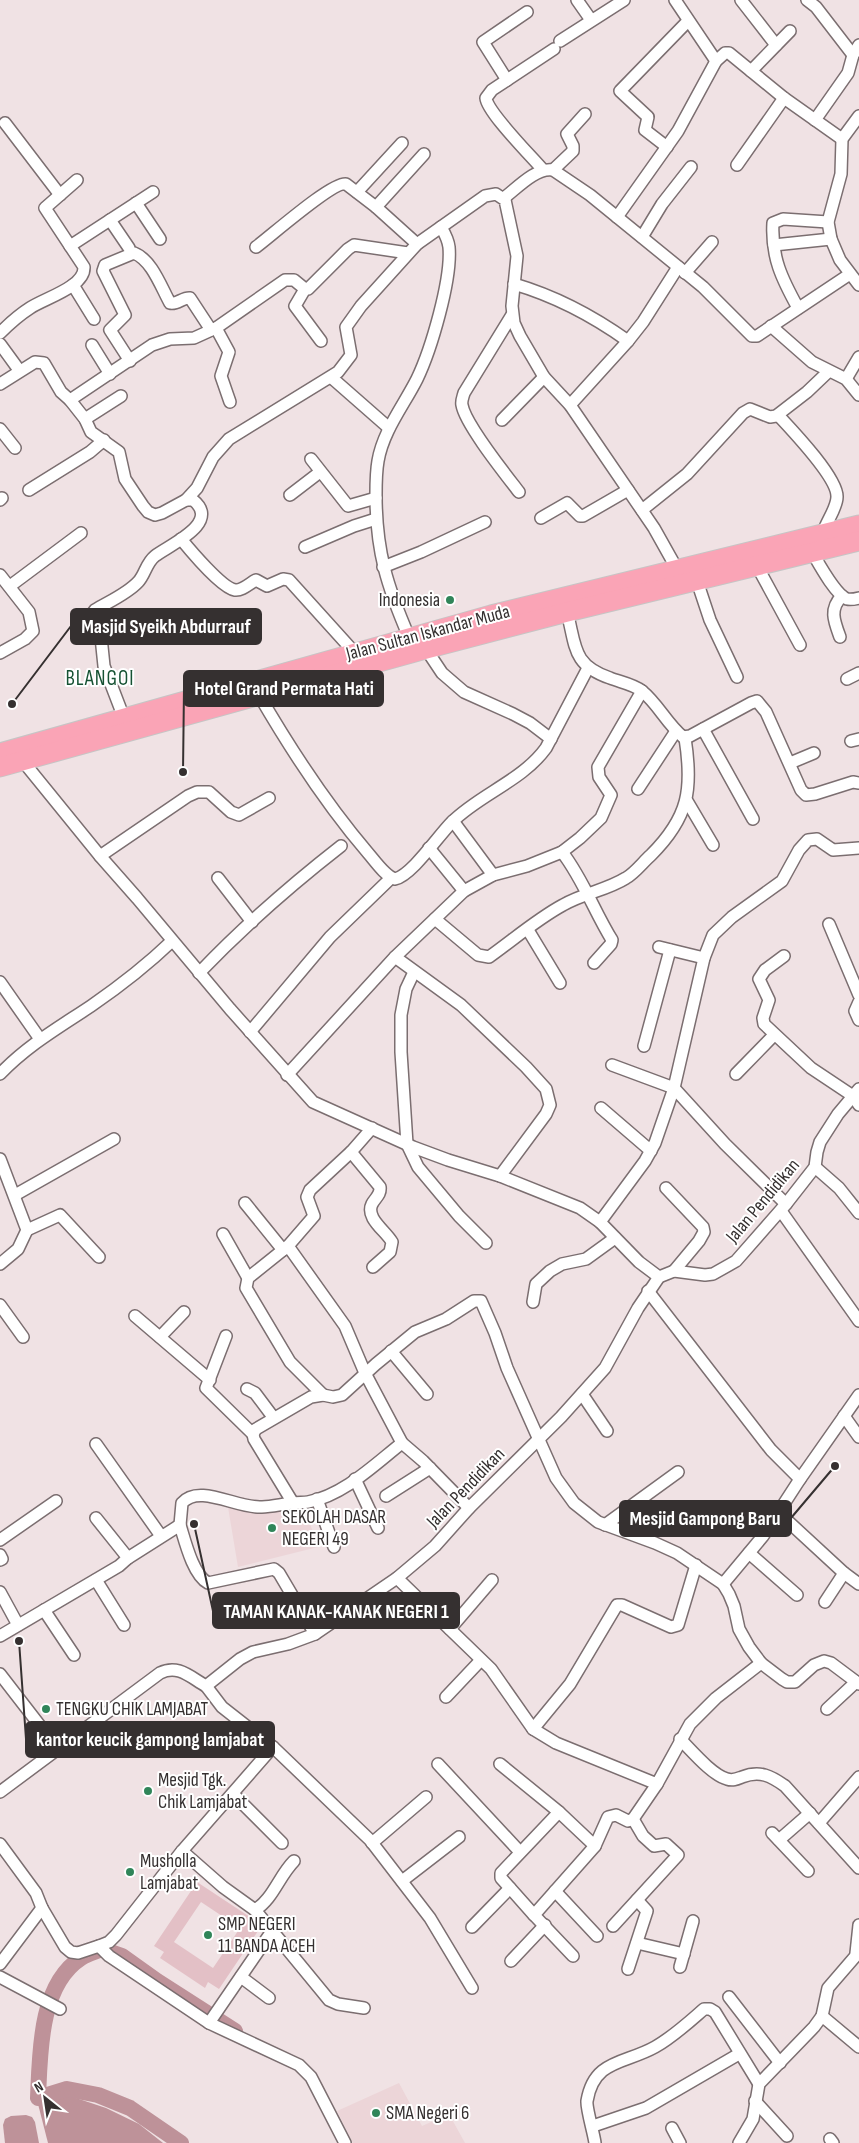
<svg xmlns="http://www.w3.org/2000/svg" width="859" height="2143" viewBox="0 0 859 2143" font-family="'Sofia Sans Condensed',sans-serif">
<rect width="100%" height="100%" fill="#f0e2e4"/>
<g fill="#ecd5d8">
<polygon points="244,1497 247,1510 304,1506 318,1547 238,1567 227,1501"/>
<polygon points="399,2083 422,2126 449,2114 465,2143 353,2143 337,2111"/>
</g>
<path fill="#e3c0c6" fill-rule="evenodd" d="M197,1882L262,1925L219,1989L208,1982L205,1988L160,1958L164,1952L154,1946ZM201,1902L240,1928L213,1968L174,1942Z"/>
<g fill="#be9299">
<polygon points="61,2093 106,2108 139,2124 163,2143 48,2143 38,2104"/>
<polygon points="26,2115 32,2117 35,2122 39,2143 5,2143 3,2125 5,2119 11,2116"/>
</g>
<g fill="none" stroke-linecap="round" stroke-linejoin="round">
<path stroke="#be9299" stroke-width="16" d="M181,2143L130,2108L98,2095L67,2089L38,2098C40,2054 39,1985 81,1958C87,1954 95,1952 102,1949L122,1956L157,1981L235,2031"/>
<g stroke="#7b6e70" stroke-width="14">
<g id="minor">
<polyline points="577,0 591,20"/>
<polyline points="675,0 716,61"/>
<polyline points="741,0 776,45"/>
<polyline points="807,0 816,7 853,55"/>
<polyline points="560,41 624,0"/>
<polyline points="751,71 790,31"/>
<polyline points="507,80 483,42 527,12"/>
<polyline points="859,116 842,139 841,174 828,222 831,239 840,260 859,285"/>
<polyline points="815,120 848,73 853,55 859,45"/>
<polyline points="5,123 60,195"/>
<polyline points="667,147 645,130 648,117 620,91 688,21"/>
<polyline points="737,165 784,98"/>
<path d="M543,170C532,157 487,112 486,98L492,90L554,49"/>
<polyline points="553,170 573,151 573,146 567,134 585,114"/>
<polyline points="357,192 402,143"/>
<path d="M504,198C516,189 536,167 553,170L590,195L703,287L752,336H757L850,274"/>
<polyline points="136,203 160,239"/>
<polyline points="376,207 424,154"/>
<polyline points="617,217 678,131 716,61 725,53 729,53 784,98 842,139"/>
<polyline points="110,220 129,248"/>
<polyline points="642,237 662,204 691,167"/>
<polyline points="774,245 831,239"/>
<polyline points="70,246 153,192"/>
<path d="M256,247C271,236 333,181 346,184L376,207L417,244"/>
<polyline points="685,273 712,242"/>
<path d="M514,284C555,296 593,316 628,341"/>
<polyline points="73,285 94,319"/>
<polyline points="305,289 295,306 321,341"/>
<path d="M798,308C782,279 771,257 773,223L783,219L828,222"/>
<path d="M512,315L464,393C463,397 461,401 462,405C465,424 506,475 519,492"/>
<polyline points="771,326 812,362 846,379 859,395"/>
<polyline points="216,328 229,352 221,376 230,402"/>
<path d="M0,333C10,323 19,315 30,308C45,298 85,287 84,267L45,208L77,180"/>
<polyline points="0,344 19,370"/>
<polyline points="92,345 110,374"/>
<path d="M130,361L110,330L125,315L103,271L105,265L134,253C152,260 161,287 170,303C177,305 183,297 190,298L211,330"/>
<polyline points="332,378 389,428"/>
<polyline points="846,379 859,357"/>
<polyline points="0,384 35,362 44,363 61,392 70,400 85,419 91,432 119,452 125,479 143,506 148,512 155,515 162,513 186,500 197,488 213,457 229,439 338,372 351,355 346,327 361,306 417,244 485,196 496,194 505,200 517,256 512,306 514,323 520,336 544,377 570,405 654,528 677,569"/>
<polyline points="70,400 152,345 170,339 194,338 216,328 285,280 294,280 305,289 308,289 348,249 354,245 408,253"/>
<polyline points="570,405 628,341 643,322 678,267"/>
<path d="M778,415C791,429 838,478 837,497C837,508 826,522 823,533"/>
<polyline points="85,419 121,396"/>
<polyline points="502,420 544,377"/>
<polyline points="0,429 15,448"/>
<polyline points="311,459 348,506 376,498"/>
<polyline points="29,490 90,452 104,440"/>
<polyline points="290,495 320,472"/>
<polyline points="0,500 2,498"/>
<polyline points="642,510 687,474 743,413 750,409 770,417 776,416 807,392 828,372"/>
<polyline points="541,518 567,503 580,516 583,516 628,490"/>
<path d="M181,539C190,550 222,588 235,590C242,591 250,583 256,580L267,586L283,579L289,580L354,652"/>
<polyline points="305,547 354,526 376,519"/>
<path d="M812,552C819,564 835,594 847,599C851,600 855,599 859,598"/>
<polyline points="757,566 800,645"/>
<polyline points="383,567 421,552 485,522"/>
<polyline points="0,575 29,612 33,631 25,639 0,653"/>
<polyline points="697,581 710,620 737,677"/>
<polyline points="10,586 81,533"/>
<path d="M567,612C576,646 572,665 610,678C620,682 633,684 642,691C658,704 667,724 683,737L690,736L751,703L757,701L766,712L801,790L806,795L815,794L853,782L859,783"/>
<path d="M409,637C387,586 376,551 376,495C376,483 376,472 378,461C383,431 404,405 417,379C431,350 452,279 449,247C448,239 445,234 441,227"/>
<path d="M840,637C834,621 829,609 842,596"/>
<polyline points="426,649 442,673 464,692 513,714 530,723 551,739"/>
<polyline points="847,679 859,673"/>
<path d="M259,695C291,750 326,804 368,853C375,861 385,876 395,879C412,875 438,836 452,822C480,794 522,781 546,748L588,668"/>
<path d="M124,718L104,666L101,637L92,614L95,610C108,602 127,594 138,582C145,575 146,563 155,556C169,545 222,523 193,500H186"/>
<polyline points="703,729 753,819"/>
<polyline points="851,741 859,739"/>
<polyline points="22,760 100,856 137,898 230,1009 313,1102 413,1147 448,1160 500,1176 580,1208 600,1222 639,1262 659,1277"/>
<polyline points="790,763 814,753"/>
<polyline points="638,789 676,731"/>
<polyline points="687,801 713,845"/>
<polyline points="453,821 493,875"/>
<polyline points="429,848 464,891"/>
<path d="M562,852C583,879 594,911 612,940L611,944L594,963"/>
<polyline points="100,856 188,796 197,792 209,792 231,812 239,815 269,798"/>
<polyline points="218,878 252,922"/>
<path d="M435,919L478,955L489,957C513,940 537,919 563,905C584,893 607,890 626,878C635,873 643,862 651,855C689,817 693,789 685,738"/>
<polyline points="829,924 859,995"/>
<polyline points="528,930 560,983"/>
<polyline points="659,947 704,958"/>
<polyline points="784,956 765,970 759,979 769,1000 763,1018 764,1024 811,1068 853,1096 859,1105"/>
<polyline points="395,957 461,1005 526,1067 546,1089 550,1105 546,1114 500,1176"/>
<polyline points="414,972 406,989 401,1015 401,1052 407,1144 418,1167 459,1216 486,1243"/>
<path d="M199,973C243,927 291,885 341,846"/>
<polyline points="0,982 40,1039"/>
<polyline points="859,1002 855,1011 859,1020"/>
<polyline points="250,1032 330,937 391,878"/>
<polyline points="644,1046 670,950"/>
<polyline points="612,1065 674,1088 725,1144 786,1204"/>
<path d="M0,1074C28,1045 58,1028 91,1006C120,986 147,965 172,941"/>
<polyline points="736,1074 774,1035"/>
<polyline points="287,1075 395,957 464,891 493,875 527,866 562,852 580,838 601,818 611,795 599,777 598,767 642,691"/>
<polyline points="601,1108 651,1151"/>
<polyline points="372,1128 351,1152 310,1190 307,1197 314,1216 288,1246 345,1326 365,1373 402,1443 423,1461 469,1508"/>
<path d="M351,1152L380,1187C381,1195 375,1198 372,1204C365,1218 386,1231 392,1242L390,1252L373,1267"/>
<polyline points="0,1159 27,1230 18,1249 0,1264"/>
<polyline points="815,1167 839,1188 859,1213"/>
<polyline points="666,1188 703,1227 704,1232 699,1241 674,1271"/>
<polyline points="15,1195 114,1139"/>
<polyline points="245,1203 283,1250"/>
<polyline points="781,1211 859,1321"/>
<polyline points="600,1222 645,1161 655,1143 674,1088 704,958 713,935 732,917 782,881 799,850 808,840 817,839 833,850 859,848"/>
<polyline points="27,1230 60,1215 99,1257"/>
<polyline points="223,1234 248,1278"/>
<polyline points="288,1246 248,1278 246,1288 290,1362 323,1395"/>
<polyline points="648,1291 771,1450 800,1479"/>
<polyline points="533,1302 536,1284 550,1271 562,1264 586,1259 615,1238"/>
<polyline points="0,1305 23,1337"/>
<polyline points="135,1316 210,1380"/>
<polyline points="226,1336 206,1388 253,1434"/>
<polyline points="160,1337 184,1312"/>
<polyline points="391,1351 427,1394"/>
<polyline points="247,1389 255,1393 273,1417"/>
<polyline points="582,1394 607,1431"/>
<polyline points="844,1416 859,1437"/>
<polyline points="96,1444 161,1536"/>
<polyline points="355,1479 378,1528"/>
<polyline points="386,1496 430,1468"/>
<polyline points="317,1499 334,1547"/>
<polyline points="293,1503 254,1439 253,1434 256,1429 311,1397 323,1395 333,1397 342,1395 376,1364 415,1332 446,1319 474,1301 481,1301 495,1333 507,1368 556,1478 574,1503 598,1522 655,1543 677,1553 723,1584 729,1594 734,1606 739,1629 749,1647 761,1663 782,1679 787,1682 795,1682 814,1665 824,1661 831,1663 859,1684"/>
<polyline points="779,1513 844,1573 859,1584"/>
<polyline points="96,1518 128,1558"/>
<path d="M180,1525L182,1503C199,1483 238,1509 262,1507C272,1507 282,1504 293,1503C298,1502 303,1503 308,1502C344,1495 374,1465 402,1443"/>
<polyline points="605,1525 678,1472"/>
<polyline points="0,1540 56,1501"/>
<polyline points="749,1553 797,1595"/>
<polyline points="0,1555 2,1559 0,1560"/>
<polyline points="397,1578 491,1669 533,1729 556,1743 657,1784 690,1724 716,1698 761,1663"/>
<polyline points="96,1580 124,1625"/>
<polyline points="723,1584 763,1536 800,1479 859,1395"/>
<polyline points="0,1592 18,1625"/>
<polyline points="825,1602 844,1573"/>
<polyline points="44,1610 74,1655"/>
<polyline points="450,1629 492,1580"/>
<path d="M0,1636L119,1566L128,1558L180,1525C185,1541 193,1575 208,1583L274,1569L279,1573L315,1634"/>
<polyline points="0,1674 58,1749"/>
<polyline points="446,1697 481,1660"/>
<polyline points="827,1709 856,1682"/>
<polyline points="533,1729 570,1684 617,1605 622,1605 671,1627 678,1625 696,1565"/>
<path d="M680,1739C692,1751 712,1775 727,1779C733,1781 737,1779 742,1777C760,1770 771,1776 785,1786L859,1868"/>
<polyline points="273,1747 370,1840 430,1918 472,1988"/>
<polyline points="438,1764 520,1852"/>
<polyline points="500,1764 559,1812"/>
<path d="M0,1792L160,1673C178,1664 190,1677 206,1686L240,1659L253,1652L288,1644L315,1634L397,1578L435,1546L469,1508L561,1417L605,1368L638,1308L659,1277L674,1271L705,1275L713,1274L736,1261L786,1204L815,1167L817,1152L820,1142L838,1114L859,1089"/>
<polyline points="233,1794 282,1843"/>
<polyline points="819,1823 859,1777"/>
<polyline points="772,1833 808,1871"/>
<polyline points="779,1840 810,1813"/>
<polyline points="372,1843 426,1797"/>
<polyline points="0,1844 36,1893 42,1908 65,1947 71,1952 78,1953 99,1946 109,1942 116,1935 182,1851 273,1747 222,1707 206,1686"/>
<path d="M182,1851L223,1887L255,1910C273,1899 279,1876 294,1861"/>
<polyline points="402,1881 459,1837"/>
<polyline points="555,1891 597,1936"/>
<polyline points="255,1910 329,2000 338,2004 364,2008"/>
<polyline points="534,1915 501,1878 501,1873 559,1812 595,1846"/>
<polyline points="613,1926 678,1855 666,1844 654,1846 643,1836 633,1819"/>
<polyline points="472,1927 510,1888"/>
<polyline points="637,1943 684,1954"/>
<polyline points="99,1946 109,1956 209,2023 299,2065 311,2077 345,2143"/>
<polyline points="856,1953 859,1925"/>
<polyline points="573,1956 534,1915 595,1846 608,1817 616,1815 628,1821 633,1819 657,1784"/>
<polyline points="511,1961 545,1925"/>
<polyline points="0,1964 42,1908"/>
<polyline points="680,1967 693,1921"/>
<polyline points="628,1969 647,1911 637,1900"/>
<polyline points="0,1977 60,2009"/>
<polyline points="241,1977 269,1998"/>
<polyline points="729,1997 780,2063"/>
<polyline points="822,2016 859,2047"/>
<polyline points="209,2023 272,1931"/>
<polyline points="755,2101 787,2136"/>
<polyline points="593,2126 646,2108 739,2054"/>
<polyline points="672,2128 680,2143"/>
<polyline points="830,2139 833,2143"/>
<path d="M595,2143C594,2134 586,2108 587,2101C594,2059 625,2064 655,2047C673,2037 689,2022 704,2009H710L715,2012L759,2084"/>
<polyline points="739,2143 753,2119 759,2084 814,2027 822,2016 828,1988 859,1952"/>
</g>
</g>
<g stroke="#c6c5c5" stroke-width="21">
<g id="trunk">
<polyline points="0,753 491,615 859,525"/>
<polyline points="0,767 426,649 567,612 859,541"/>
</g>
</g>
<use href="#minor" stroke="#fff" stroke-width="11"/>
<use href="#trunk" stroke="#faa4b6" stroke-width="19"/>
</g>
<g fill="#308559" stroke="#fff" stroke-width="2">
<circle cx="450" cy="600" r="5"/>
<circle cx="272" cy="1528" r="5"/>
<circle cx="46" cy="1709" r="5"/>
<circle cx="148" cy="1791" r="5"/>
<circle cx="130" cy="1872" r="5"/>
<circle cx="208" cy="1935" r="5"/>
<circle cx="376" cy="2113" r="5"/>
</g>
<g text-anchor="middle" dominant-baseline="central" stroke-width="4" stroke-linejoin="round" paint-order="stroke">
<g font-size="19" fill="#353030" stroke="#fff" text-anchor="start">
<text x="440" y="600" text-anchor="end">Indonesia</text>
<text x="282" y="1517">SEKOLAH DASAR<tspan x="282" dy="22">NEGERI 49</tspan></text>
<text x="56" y="1709">TENGKU CHIK LAMJABAT</text>
<text x="158" y="1780">Mesjid Tgk.<tspan x="158" dy="22">Chik Lamjabat</tspan></text>
<text x="140" y="1861">Musholla<tspan x="140" dy="22">Lamjabat</tspan></text>
<text x="218" y="1924">SMP NEGERI<tspan x="218" dy="22">11 BANDA ACEH</tspan></text>
<text x="386" y="2113">SMA Negeri 6</text>
</g>
<g font-size="19" fill="#353030" stroke="#fff">
<text transform="translate(428 633) rotate(-15)">Jalan Sultan Iskandar Muda</text>
<text transform="translate(763 1201) rotate(-50)">Jalan Pendidikan</text>
<text transform="translate(466 1488) rotate(-46)">Jalan Pendidikan</text>
</g>
<g font-size="21" letter-spacing="1" fill="#165233" stroke="#fff">
<text x="100" y="678">BLANGOI</text>
</g>
</g>
<path fill="none" stroke="#353030" stroke-width="2" d="M12 704L71 626M183 772L184 688M835 1466L791 1518M194 1524L213 1611M19 1641L26 1739"/>
<g fill="#353030" stroke="#fff" stroke-width="2">
<circle cx="12" cy="704" r="5"/>
<circle cx="183" cy="772" r="5"/>
<circle cx="835" cy="1466" r="5"/>
<circle cx="194" cy="1524" r="5"/>
<circle cx="19" cy="1641" r="5"/>
</g>
<g fill="#353030" stroke="#353030" stroke-width="2">
<rect x="71" y="609" width="190" height="35" rx="5"/>
<rect x="184" y="671" width="199" height="35" rx="5"/>
<rect x="620" y="1501" width="171" height="35" rx="5"/>
<rect x="213" y="1593" width="246" height="35" rx="5"/>
<rect x="26" y="1722" width="248" height="35" rx="5"/>
</g>
<g font-size="20" text-anchor="middle" font-weight="bold" fill="#fff">
<text x="166" y="633">Masjid Syeikh Abdurrauf</text>
<text x="284" y="695">Hotel Grand Permata Hati</text>
<text x="705" y="1525">Mesjid Gampong Baru</text>
<text x="336" y="1618">TAMAN KANAK-KANAK NEGERI 1</text>
<text x="150" y="1746">kantor keucik gampong lamjabat</text>
</g>
<g transform="translate(45 2098) rotate(330)" stroke="#ffffff" stroke-width="4" paint-order="stroke">
<path d="M0-4L9 19L0 12L-9 19Z" fill="#353030"/>
<text y="-8" font-size="14" font-weight="bold" text-anchor="middle" fill="#353030">N</text>
</g>
</svg>
